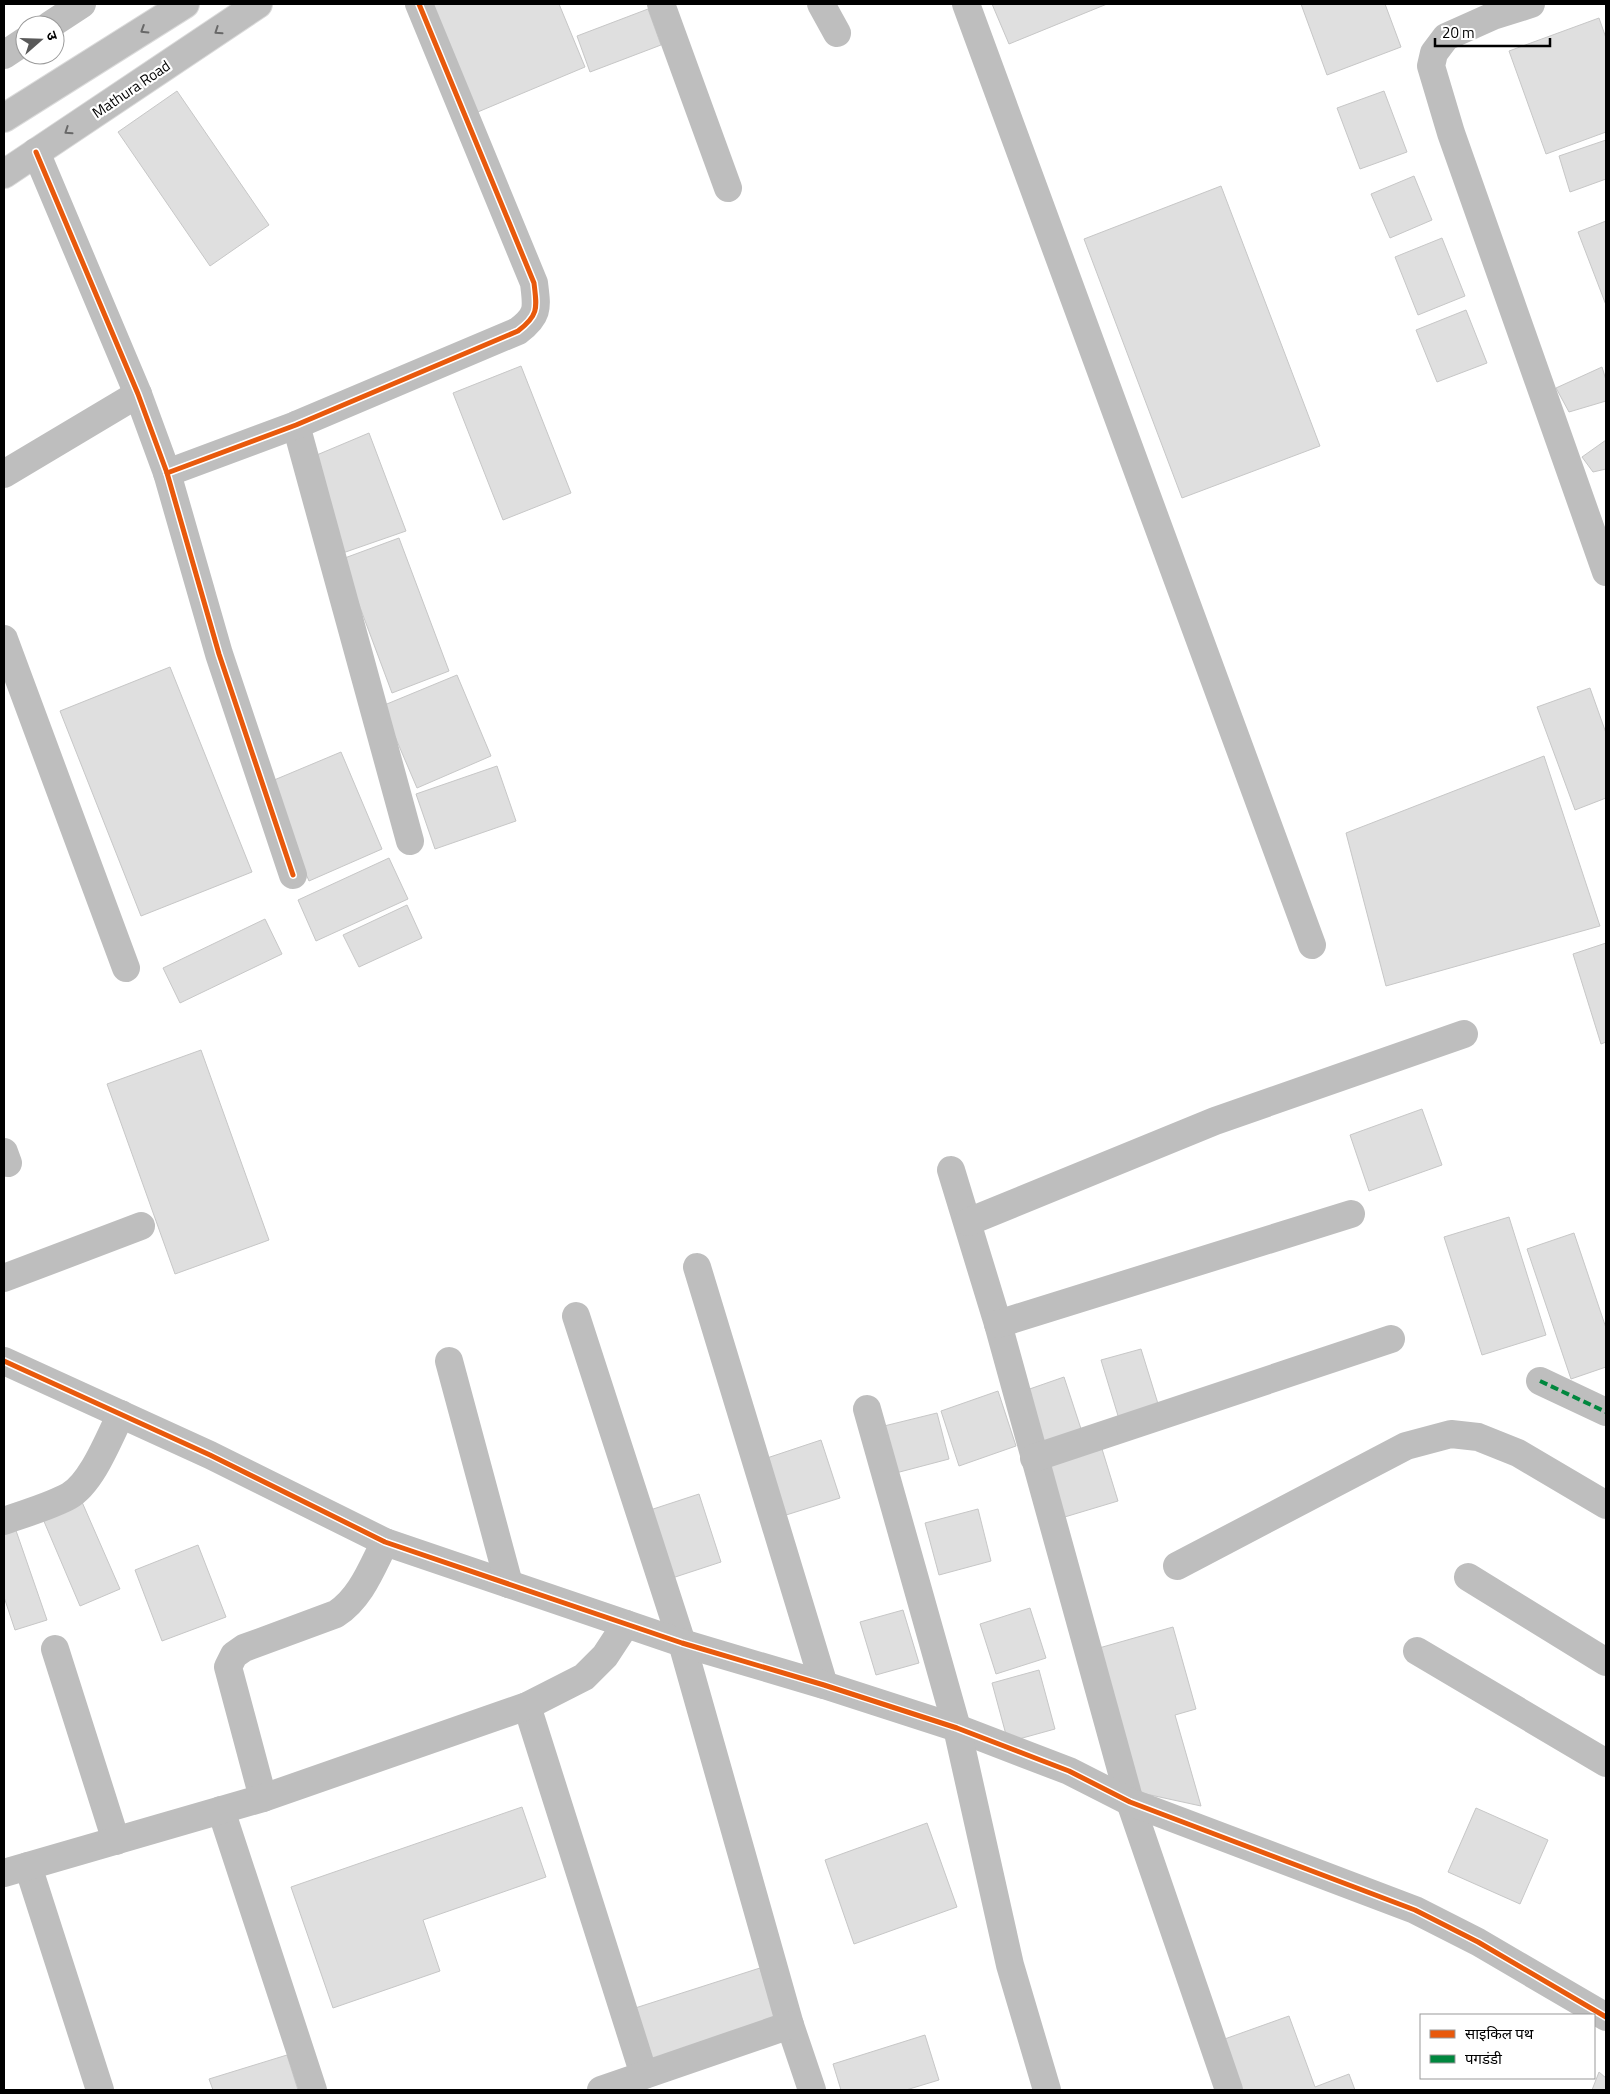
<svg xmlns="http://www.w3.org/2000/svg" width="1610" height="2094" viewBox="0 0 1610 2094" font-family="'Titillium Web','Noto Sans Devanagari',sans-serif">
<rect width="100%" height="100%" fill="#fff"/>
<g fill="#dfdfdf" stroke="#c7c7c7">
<polygon points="427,4 559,4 585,67 473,114"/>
<polygon points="992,4 1107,4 1009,44"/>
<polygon points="1301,4 1385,4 1401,47 1327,75"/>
<polygon points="648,9 661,45 590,72 577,36"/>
<polygon points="1599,18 1606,38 1606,132 1546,154 1509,51"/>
<polygon points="177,91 269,225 210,266 118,132"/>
<polygon points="1384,91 1407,152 1360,169 1337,108"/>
<polygon points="1606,140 1606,179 1570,192 1559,156"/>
<polygon points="1414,176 1432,220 1390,238 1371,194"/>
<polygon points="1221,186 1320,446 1182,498 1084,239"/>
<polygon points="1606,221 1606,305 1578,232"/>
<polygon points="1442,238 1465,296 1418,315 1395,257"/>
<polygon points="1466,310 1487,363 1437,382 1416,330"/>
<polygon points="521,366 571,493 503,520 453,393"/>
<polygon points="1602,367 1606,380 1606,401 1569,412 1556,388"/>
<polygon points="369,433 406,531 337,555 312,457"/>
<polygon points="1606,440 1606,469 1593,472 1582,457"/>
<polygon points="399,538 449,671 392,693 342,559"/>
<polygon points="170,667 252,872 141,916 60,711"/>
<polygon points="457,675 491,756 417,788 382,706"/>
<polygon points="1590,688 1606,733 1606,798 1575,810 1537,707"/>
<polygon points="341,752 382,849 309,881 267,783"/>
<polygon points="1544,756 1600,926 1386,986 1346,833"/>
<polygon points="497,766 516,821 435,849 416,794"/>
<polygon points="389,858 408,899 316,941 298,900"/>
<polygon points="407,905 422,938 359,967 343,935"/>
<polygon points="265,919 282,954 180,1003 163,968"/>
<polygon points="1606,943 1606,1042 1601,1044 1573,954"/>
<polygon points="201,1050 269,1240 175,1274 107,1084"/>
<polygon points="1422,1109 1442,1165 1369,1191 1350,1135"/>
<polygon points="1509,1217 1546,1335 1482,1355 1444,1237"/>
<polygon points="1574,1233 1606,1328 1606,1367 1571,1379 1527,1249"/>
<polygon points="1141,1349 1159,1407 1119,1419 1101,1360"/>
<polygon points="1064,1377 1083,1435 1041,1449 1021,1392"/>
<polygon points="998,1391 1016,1446 959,1466 941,1411"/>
<polygon points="937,1413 949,1459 892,1474 880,1427"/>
<polygon points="821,1440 840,1498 783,1516 764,1459"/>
<polygon points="1102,1449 1118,1501 1058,1519 1042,1467"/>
<polygon points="699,1494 721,1562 663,1581 641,1513"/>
<polygon points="82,1502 120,1589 80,1606 43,1519"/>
<polygon points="978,1509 991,1561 939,1575 925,1523"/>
<polygon points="12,1519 47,1620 15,1630 4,1597 4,1522"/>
<polygon points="198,1545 226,1617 162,1641 135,1570"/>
<polygon points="1030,1608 1046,1658 996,1674 980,1624"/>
<polygon points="903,1610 919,1663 876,1675 860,1622"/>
<polygon points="1173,1627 1196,1709 1175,1715 1201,1806 1132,1791 1092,1650"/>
<polygon points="1039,1670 1055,1729 1008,1742 992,1683"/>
<polygon points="522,1807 546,1877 423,1920 440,1971 333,2008 291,1887"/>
<polygon points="1476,1808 1548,1840 1520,1904 1448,1872"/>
<polygon points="927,1823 957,1907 854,1944 825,1860"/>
<polygon points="760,1968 776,2020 645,2061 629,2010"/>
<polygon points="1289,2016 1315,2087 1349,2074 1355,2090 1235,2090 1219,2041"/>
<polygon points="925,2035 939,2080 906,2090 841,2090 833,2064"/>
<polygon points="287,2055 298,2090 213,2090 209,2079"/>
<polygon points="1599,2072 1606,2078 1606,2090 1592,2090"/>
</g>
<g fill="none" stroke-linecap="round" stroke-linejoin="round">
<g stroke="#dbdbdb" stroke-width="30">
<polyline id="major" points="4,174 258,4"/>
</g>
<g stroke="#dbdbdb" stroke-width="30">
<polyline id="highway" points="4,118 185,4"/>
</g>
<g stroke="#bebebe" stroke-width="28">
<polyline points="661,4 728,188"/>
<polyline points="821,4 837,33"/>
<polyline points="966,4 1312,945"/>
<polyline points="1531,4 1493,16 1446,37 1434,53 1431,66 1451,133 1606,572"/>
<polyline points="50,25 82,4"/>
<polyline points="4,55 25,41"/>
<polyline points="36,152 138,394 167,473 219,654 293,875"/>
<polyline points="296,425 410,841"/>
<path d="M167,473L296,425L518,331C539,315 537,308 534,283L419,4"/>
<polyline points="4,474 138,394"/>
<polyline points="4,639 126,968"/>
<polyline points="4,1152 8,1163"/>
<polyline points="951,1170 998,1324 1130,1802 1229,2090"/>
<polyline points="968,1222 1215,1121 1464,1034"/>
<polyline points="697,1267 824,1685"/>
<polyline points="4,1278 141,1226"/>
<polyline points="576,1316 682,1643 790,2025 812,2090"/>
<polyline points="998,1324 1351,1214"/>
<polyline points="4,1361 210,1455 385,1542 682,1643 824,1685 957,1728 1069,1771 1130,1802 1415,1910 1478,1942 1606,2017"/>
<polyline points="449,1361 509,1584"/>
<polyline points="1540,1381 1606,1412"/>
<polyline points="867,1409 957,1728 1010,1965 1047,2090"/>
<polyline points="1034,1458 1391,1339"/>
<path d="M4,1521C25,1513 49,1507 69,1496C92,1483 109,1438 121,1414"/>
<polyline points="1177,1566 1406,1446 1451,1434 1478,1437 1518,1453 1606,1505"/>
<polyline points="1468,1577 1606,1662"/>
<polyline points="55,1649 116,1841"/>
<polyline points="1417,1651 1606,1763"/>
<polyline points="527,1706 644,2075"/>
<path d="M263,1798L228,1667L234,1655L244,1648L336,1614C361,1598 372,1567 385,1542"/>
<polyline points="221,1810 313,2090"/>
<polyline points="28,1866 100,2090"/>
<polyline points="4,1873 263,1798 527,1706 584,1677 605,1656 626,1624"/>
<polyline points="601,2090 790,2025"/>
</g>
<use href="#major" stroke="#bebebe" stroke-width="28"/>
<use href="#highway" stroke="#bebebe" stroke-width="28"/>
<polyline stroke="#00873e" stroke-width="4" stroke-dasharray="8 4" stroke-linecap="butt" points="1540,1381 1606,1412"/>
<g stroke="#fff" stroke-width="8">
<g id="cycleway">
<polyline points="36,152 138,394 167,473 219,654 293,875"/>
<path d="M167,473L296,425L518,331C539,315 537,308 534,283L419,4"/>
<polyline points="4,1361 210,1455 385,1542 682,1643 824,1685 957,1728 1069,1771 1130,1802 1415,1910 1478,1942 1606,2017"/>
</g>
</g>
<use href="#cycleway" stroke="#e8590c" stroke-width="5"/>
</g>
<defs><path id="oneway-chevron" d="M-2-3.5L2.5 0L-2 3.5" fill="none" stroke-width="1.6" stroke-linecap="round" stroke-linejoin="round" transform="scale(1.25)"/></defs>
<g stroke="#686868">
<use href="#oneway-chevron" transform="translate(144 30) rotate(148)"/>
<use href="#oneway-chevron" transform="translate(218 31) rotate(146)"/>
<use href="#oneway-chevron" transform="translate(68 131) rotate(146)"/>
</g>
<g text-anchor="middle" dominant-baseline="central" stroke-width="4.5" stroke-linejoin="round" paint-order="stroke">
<g font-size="15" fill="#000" stroke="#fff">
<text transform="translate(131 89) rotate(-34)">Mathura Road</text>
</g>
</g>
<rect width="1610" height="2094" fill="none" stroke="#000000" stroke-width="10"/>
<rect x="1420" y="2014" width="175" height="65" fill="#ffffff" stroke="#999999"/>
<rect x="1430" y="2030" width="25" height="8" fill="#e8590c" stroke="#999999"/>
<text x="1465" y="2039" font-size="15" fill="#000000">साइकिल पथ</text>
<rect x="1430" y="2055" width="25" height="8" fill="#00873e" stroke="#999999"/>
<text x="1465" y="2064" font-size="15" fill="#000000">पगडंडी</text>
<g transform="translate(40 40) rotate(70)"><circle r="24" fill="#ffffff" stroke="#999999"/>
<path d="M0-4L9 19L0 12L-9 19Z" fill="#595959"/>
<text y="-8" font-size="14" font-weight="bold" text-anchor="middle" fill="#000000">उ</text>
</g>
<path d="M1435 38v8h115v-8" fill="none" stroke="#000000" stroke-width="2.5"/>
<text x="1442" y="38" font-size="15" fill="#000000" stroke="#ffffff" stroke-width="4" paint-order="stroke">20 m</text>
</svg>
